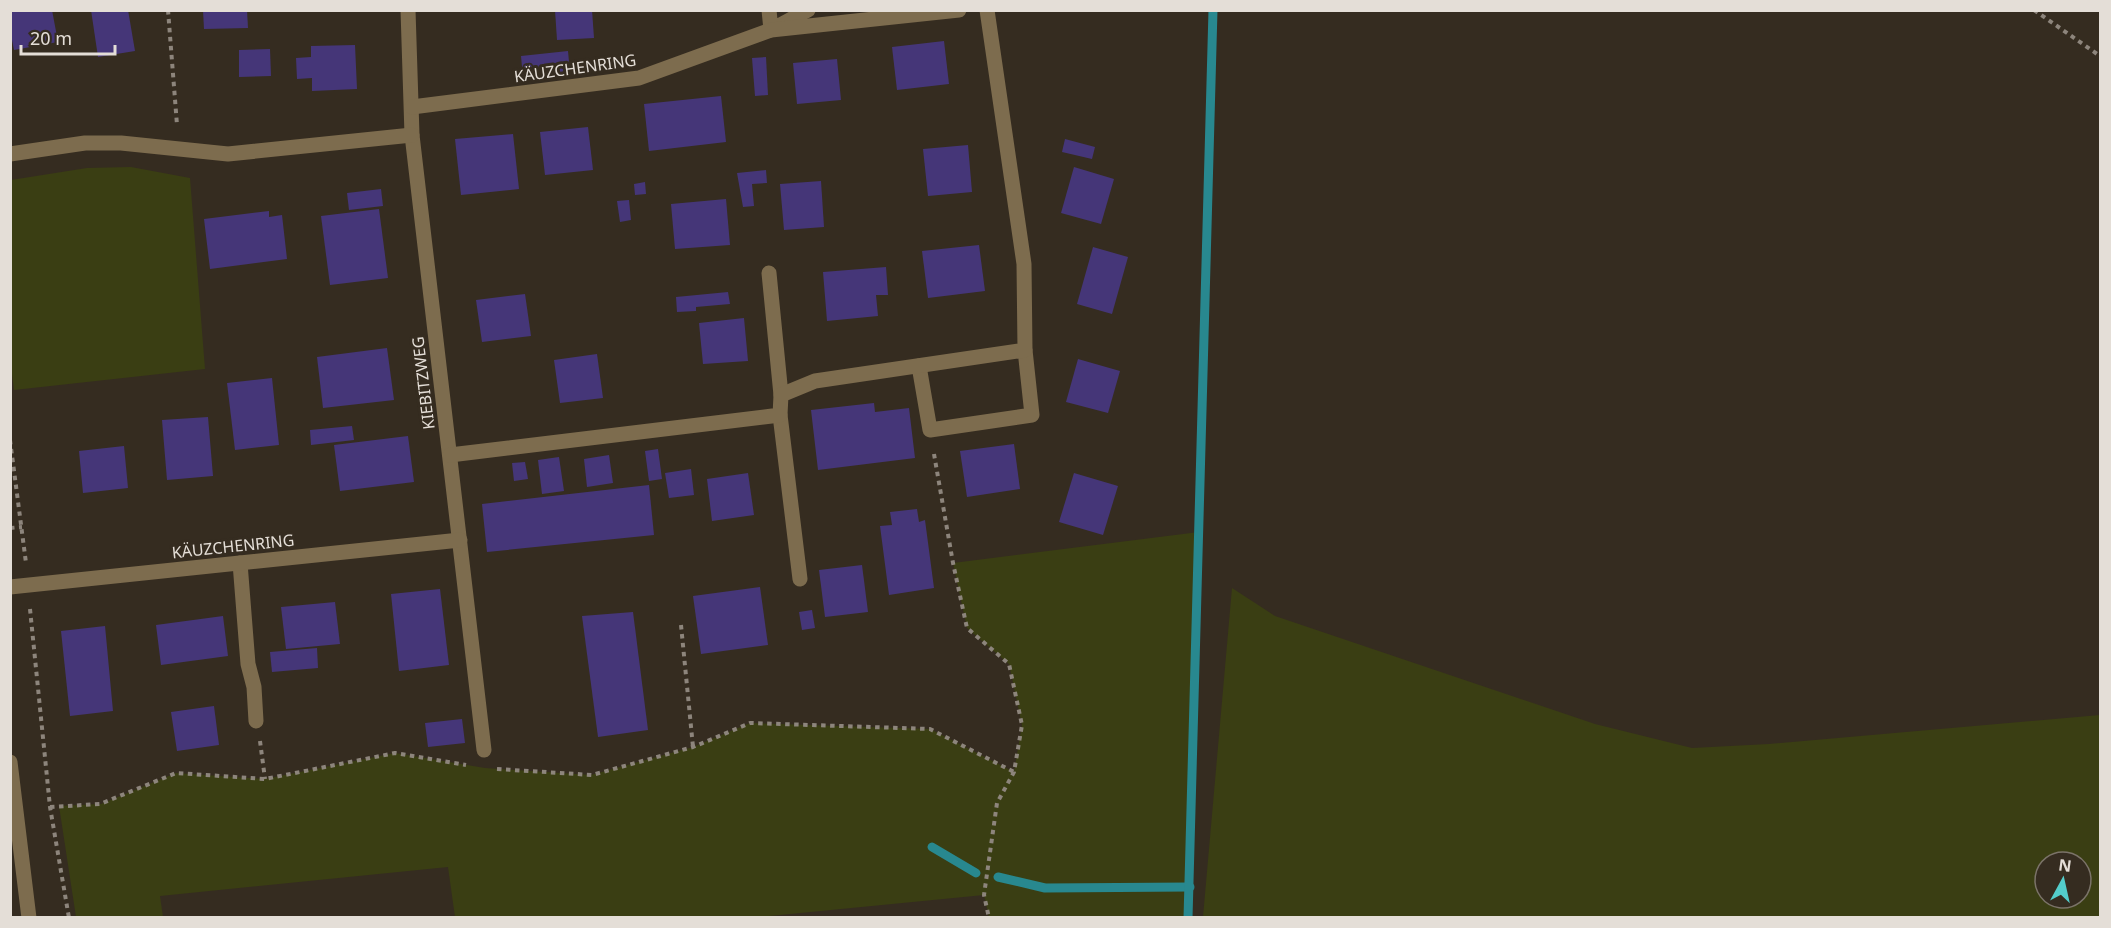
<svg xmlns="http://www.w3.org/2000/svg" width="2111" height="928" viewBox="0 0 2111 928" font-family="'Noto Sans',sans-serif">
<rect width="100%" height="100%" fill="#352c20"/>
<g fill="#3a3e13" fill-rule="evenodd">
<polygon points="131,167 190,178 205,369 14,390 10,359 11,180 87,168"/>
<polygon points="1199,532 1190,887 1187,917 989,917 984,895 748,918 455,917 448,867 160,896 163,917 76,917 59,806 101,804 176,773 265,779 395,753 485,768 591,775 693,747 750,723 930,729 1014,772 1022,725 1009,664 967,628 953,563"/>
<path d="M1232,588L1275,616L1595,724L1692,748L1769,744L2100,715V917H1203ZM2045,862H2081V898H2045Z"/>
</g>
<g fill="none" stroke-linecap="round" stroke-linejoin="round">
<g stroke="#28888f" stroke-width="9">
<polyline points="932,847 976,873"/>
<polyline points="998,877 1045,888 1190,887"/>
<polyline points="1188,918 1213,10"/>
</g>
</g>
<g fill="#453678">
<polygon points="10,10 52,10 58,42 14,50 10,30"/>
<polygon points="91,10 128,10 135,51 98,57"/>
<polygon points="203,10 247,10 248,28 204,29"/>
<polygon points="555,10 592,10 594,38 557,40"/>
<polygon points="944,41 949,84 897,90 892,47"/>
<polygon points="355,45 357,89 312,91 312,78 297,79 296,58 311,57 311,46"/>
<polygon points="270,49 271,76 239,77 239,50"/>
<polygon points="568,51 570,73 523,78 521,56"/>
<polygon points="766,57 768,95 755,96 752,58"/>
<polygon points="837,59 841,100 797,104 793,63"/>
<polygon points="721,96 726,142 649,151 644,104"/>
<polygon points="588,127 593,170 545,175 540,132"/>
<polygon points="513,134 519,189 461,195 455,139"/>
<polygon points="1065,139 1095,147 1092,159 1062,152"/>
<polygon points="968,145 972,192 928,196 923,149"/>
<polygon points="1074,167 1114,179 1101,224 1061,213"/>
<polygon points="766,170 767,183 752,184 754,206 743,207 737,173"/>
<polygon points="821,181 824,227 784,230 780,184"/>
<polygon points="645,182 646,194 635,195 634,184"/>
<polygon points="381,189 383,206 349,210 347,193"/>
<polygon points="726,199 730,245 675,249 671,204"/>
<polygon points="629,200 631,220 620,222 617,201"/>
<polygon points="379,209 388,278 330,285 321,216"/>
<polygon points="269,211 269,217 282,215 287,259 210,269 204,219"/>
<polygon points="979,245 985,291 928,298 922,251"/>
<polygon points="1093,247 1128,257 1112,314 1077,304"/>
<polygon points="886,267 888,295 876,295 878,316 827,321 823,272"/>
<polygon points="728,292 730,304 696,307 696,311 677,312 676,297"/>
<polygon points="525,294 531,336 482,342 476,300"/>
<polygon points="744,318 748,361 703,364 699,323"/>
<polygon points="387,348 394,400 323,408 317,357"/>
<polygon points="597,354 603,398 560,403 554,360"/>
<polygon points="1078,359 1120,371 1108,413 1066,402"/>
<polygon points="272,378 279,445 235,450 227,383"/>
<polygon points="874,403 875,412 909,408 915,458 818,470 811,410"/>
<polygon points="208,417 213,476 167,480 162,420"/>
<polygon points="352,426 354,440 311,445 310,430"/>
<polygon points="408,436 414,482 340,491 334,445"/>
<polygon points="1014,444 1020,489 967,497 960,451"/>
<polygon points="124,446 128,488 83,493 79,451"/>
<polygon points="658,449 662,479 649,481 645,451"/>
<polygon points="609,455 613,483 587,487 584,459"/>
<polygon points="559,457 564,491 542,494 538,460"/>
<polygon points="525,462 528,479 514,481 512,463"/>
<polygon points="691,469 694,495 669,498 665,473"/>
<polygon points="748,473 754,515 712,521 707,479"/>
<polygon points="1074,473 1118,486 1103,535 1059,522"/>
<polygon points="649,485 654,535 487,552 482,504"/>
<polygon points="917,509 919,522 925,520 934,588 889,595 880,526 892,525 890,512"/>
<polygon points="862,565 868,612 825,617 819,570"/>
<polygon points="760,587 768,645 701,654 693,596"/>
<polygon points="440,589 449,665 399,671 391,594"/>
<polygon points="335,602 340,644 286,649 281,607"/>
<polygon points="812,610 815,628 802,630 799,612"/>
<polygon points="633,612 648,730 598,737 582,616"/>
<polygon points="223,616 228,656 161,665 156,625"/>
<polygon points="105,626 113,711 70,716 61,631"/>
<polygon points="317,648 318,668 272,672 270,652"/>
<polygon points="214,706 219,745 177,751 171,712"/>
<polygon points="462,719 465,743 428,747 425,723"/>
</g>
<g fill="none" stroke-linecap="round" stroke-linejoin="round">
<g stroke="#8d857c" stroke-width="4" stroke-dasharray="4.5 4.5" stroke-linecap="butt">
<polyline points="168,10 177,125"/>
<polyline points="2034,10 2100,56"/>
<polyline points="10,440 26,563"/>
<polyline points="934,454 953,563 967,628 1009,664 1022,725 1014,772 997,803 984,895 989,918"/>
<polyline points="10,528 22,527"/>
<polyline points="30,609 50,807 69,918"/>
<polyline points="681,625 693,747"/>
<polyline points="260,741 265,779"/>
<polyline points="497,769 592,775 693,747 750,723 930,729 1014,772"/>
<polyline points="50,807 100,804 176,773 265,779 395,753 466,765"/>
</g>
<g stroke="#7d6c4e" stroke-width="15">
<polyline points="408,10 412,135 484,750"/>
<polyline points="769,10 771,30 808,10"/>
<polyline points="412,107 639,78 771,30 959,10"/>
<polyline points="10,154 85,143 121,143 228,154 412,135"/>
<polyline points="769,273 781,395"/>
<polyline points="919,366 930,430 1032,415 1025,350"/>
<polyline points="780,415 800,579"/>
<polyline points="450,455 780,415 781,395 815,381 1025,350 1024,264 987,10"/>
<polyline points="240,563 248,664 254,687 256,721"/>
<polyline points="10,587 460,540"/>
<polyline points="10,762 29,918"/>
</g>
</g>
<g text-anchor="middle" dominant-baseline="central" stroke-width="6" stroke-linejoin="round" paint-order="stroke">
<g font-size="16" fill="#e4ded7" stroke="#352c20">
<text transform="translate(575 68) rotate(-8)">KÄUZCHENRING</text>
<text transform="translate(423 383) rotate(-97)">KIEBITZWEG</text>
<text transform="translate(233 546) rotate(-6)">KÄUZCHENRING</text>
</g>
</g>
<rect width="2111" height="928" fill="none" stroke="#e4ded7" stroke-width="24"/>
<g transform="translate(2063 880) rotate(8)"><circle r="28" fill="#352c20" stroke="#7b7369" stroke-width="1.5"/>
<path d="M0-4.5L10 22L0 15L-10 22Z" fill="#53cdcb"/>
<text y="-9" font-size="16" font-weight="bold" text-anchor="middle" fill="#e4ded7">N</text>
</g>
<path d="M21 45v9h94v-9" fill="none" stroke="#e4ded7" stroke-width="3"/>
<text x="30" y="45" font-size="18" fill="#e4ded7" stroke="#352c20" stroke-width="4.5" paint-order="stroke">20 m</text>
</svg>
